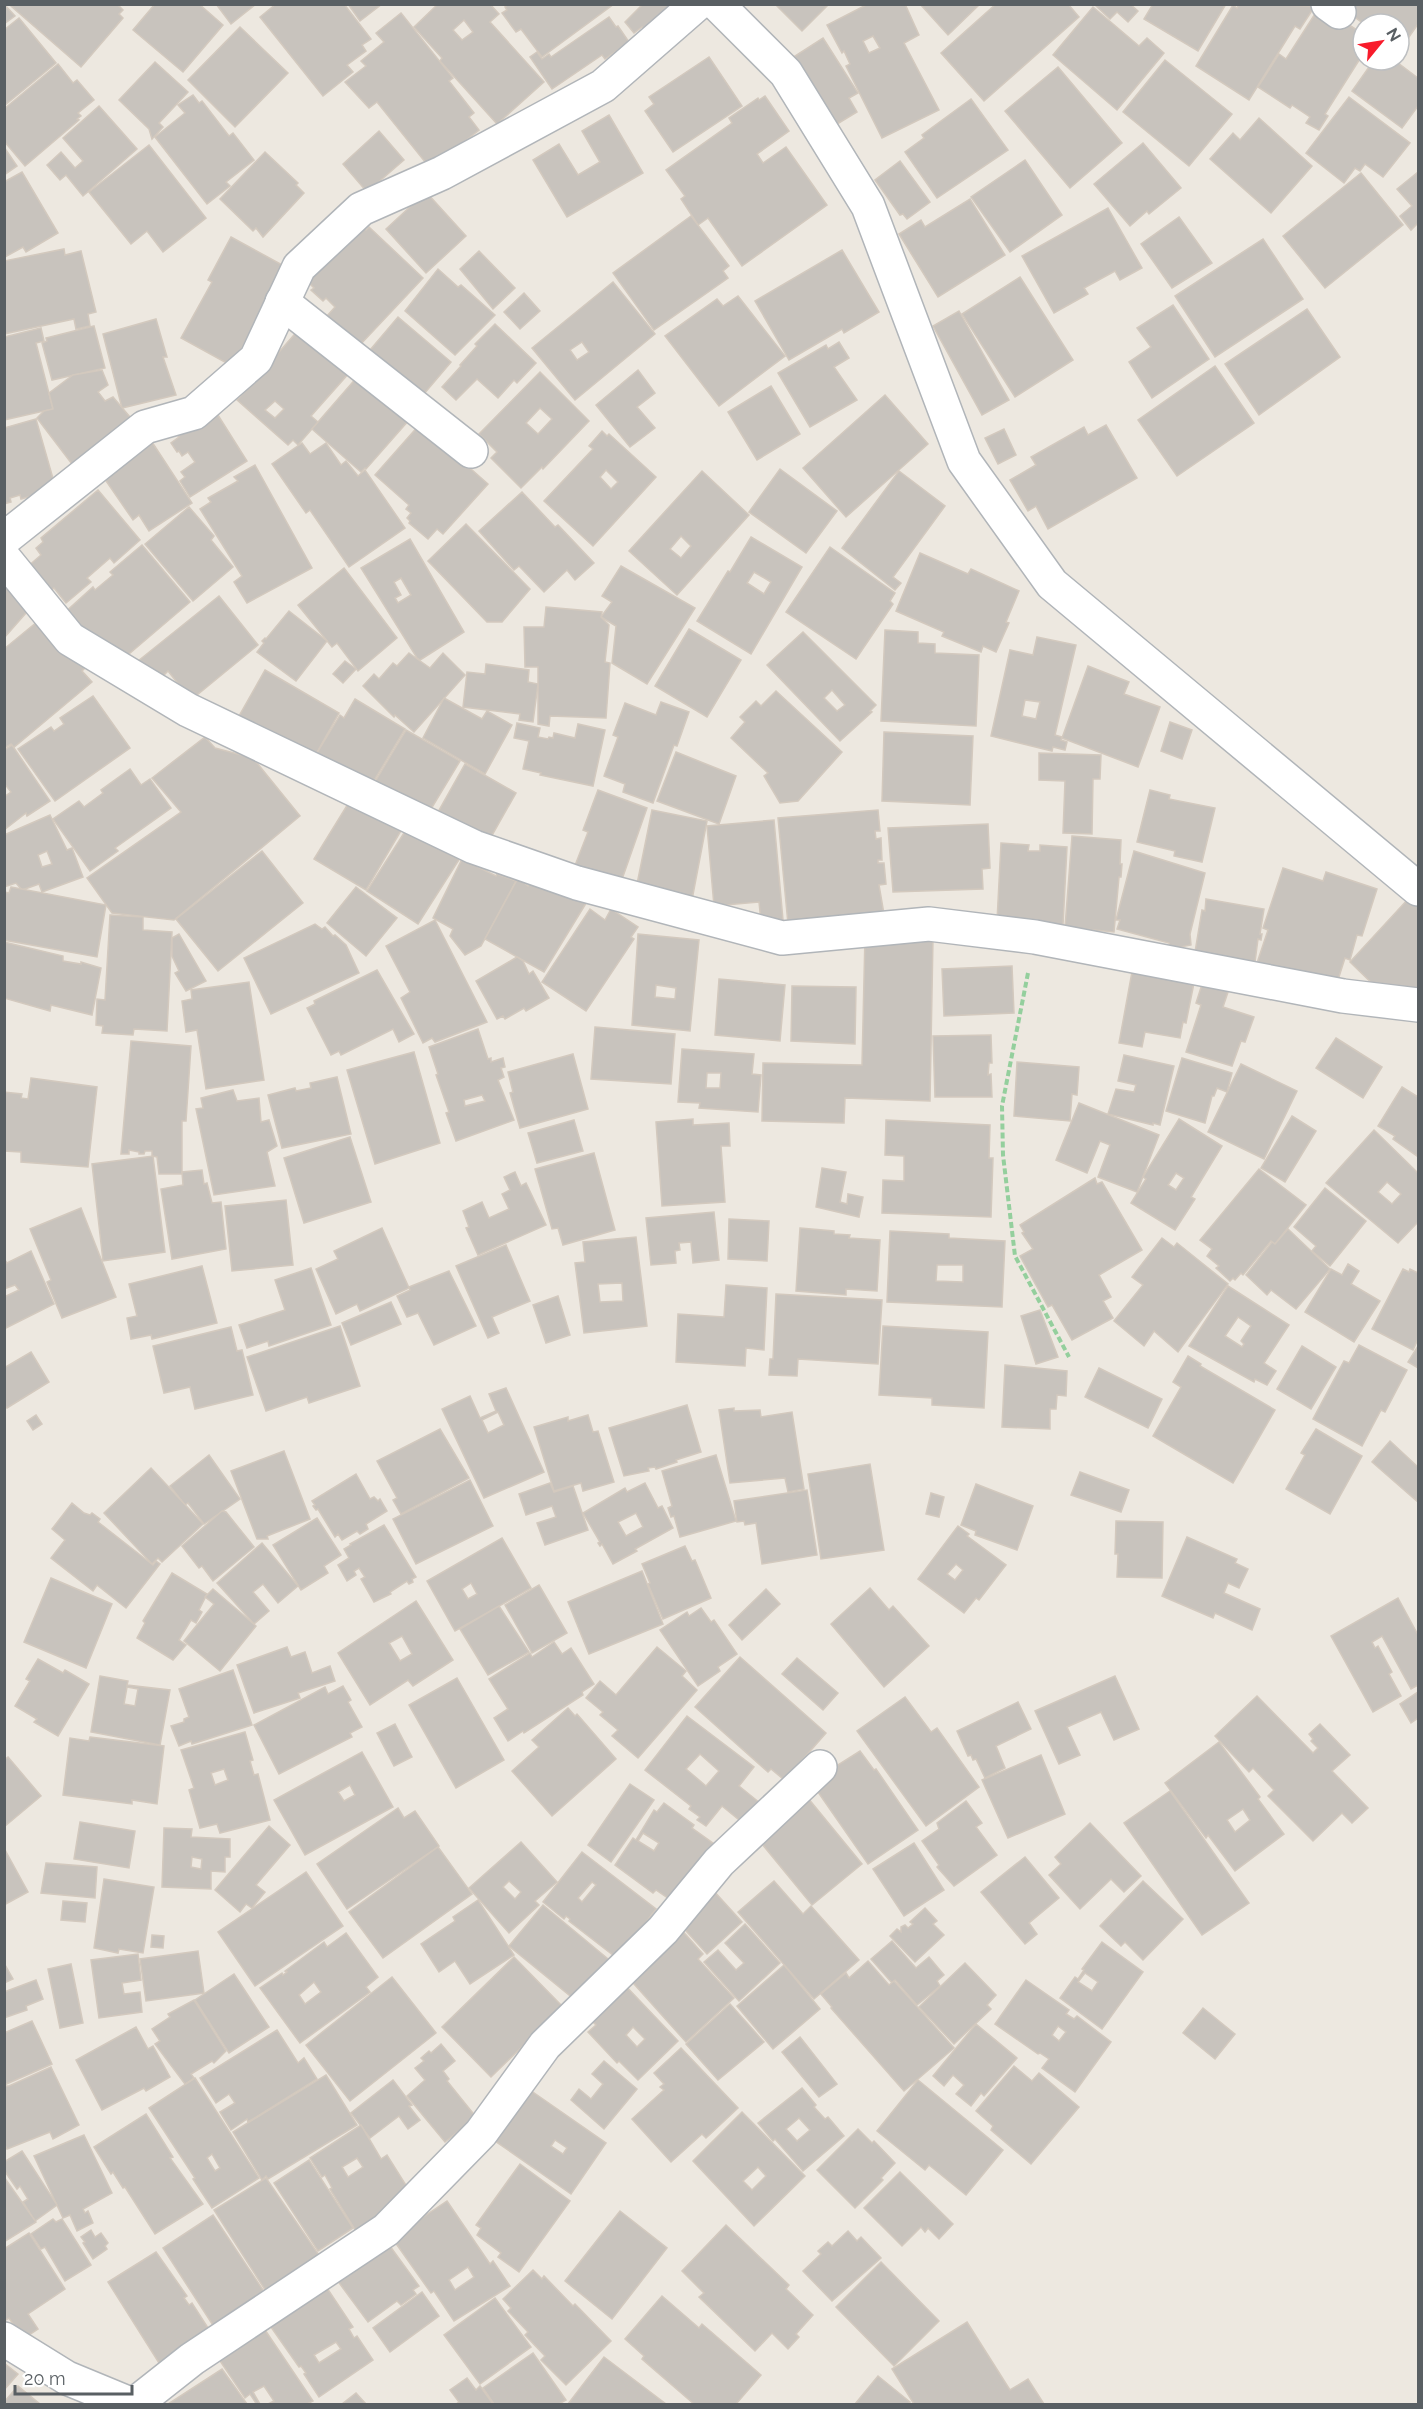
<svg xmlns="http://www.w3.org/2000/svg" width="1423" height="2409" viewBox="0 0 1423 2409" font-family="Raleway,sans-serif">
<rect width="100%" height="100%" fill="#ede8e0"/>
<g fill="#c8c3bd" stroke="#d3c9be" stroke-width="1.5" fill-rule="evenodd">
<polygon points="4,4 15,16 4,24"/>
<polygon points="12,4 117,4 123,10 119,14 123,18 81,67 11,6"/>
<polygon points="155,4 199,4 223,25 183,72 133,30"/>
<polygon points="216,4 256,4 231,24"/>
<polygon points="276,4 344,4 371,39 362,45 366,51 347,65 353,72 323,96 260,17"/>
<polygon points="348,4 382,4 360,21"/>
<path d="M438,4H490L499,14L490,22L544,82L497,124L440,61L442,58L414,27ZM464,20L473,32L462,40L453,30Z"/>
<polygon points="509,4 614,4 542,57 521,29 516,32 502,13 507,10 505,7"/>
<polygon points="643,4 677,4 648,35 642,27 634,33 625,22"/>
<polygon points="775,4 829,4 802,31"/>
<path d="M868,4H905L919,35L904,43L939,110L882,138L846,66L850,64L844,51L842,53L827,25ZM873,36L880,48L869,53L863,41Z"/>
<polygon points="920,4 980,4 948,35"/>
<polygon points="996,4 1068,4 1079,17 984,101 941,53"/>
<polygon points="1094,4 1130,4 1138,11 1128,22 1117,12 1110,19"/>
<polygon points="1153,4 1226,4 1198,51 1144,19"/>
<polygon points="1239,4 1315,6 1300,29 1295,26 1249,100 1196,66 1233,5 1237,8"/>
<polygon points="1337,4 1418,4 1418,24 1400,50 1399,24 1364,24"/>
<polygon points="1320,6 1363,34 1363,54 1325,114 1328,116 1319,130 1306,123 1310,117 1292,105 1290,108 1258,87 1279,54 1286,59"/>
<polygon points="1093,7 1139,46 1147,38 1164,53 1117,110 1053,55"/>
<polygon points="401,13 453,78 449,81 474,113 469,117 479,130 465,141 470,147 434,173 377,102 369,108 345,82 366,66 361,61 384,42 376,33"/>
<polygon points="609,17 616,27 618,26 629,42 605,59 602,55 552,89 530,57 537,52 542,59 549,54 551,57"/>
<polygon points="19,18 56,63 4,106 4,30"/>
<polygon points="240,27 288,73 235,127 188,80"/>
<polygon points="823,38 858,93 849,98 857,112 834,126 792,58"/>
<polygon points="709,57 742,106 673,152 645,111 654,104 649,97"/>
<polygon points="1165,60 1232,114 1189,166 1123,112"/>
<polygon points="1374,60 1394,60 1418,78 1418,106 1402,128 1352,91"/>
<polygon points="155,62 188,92 159,123 163,127 152,139 149,129 119,100"/>
<polygon points="58,64 73,83 77,80 94,100 78,113 81,116 77,119 79,120 25,166 4,141 4,109"/>
<polygon points="1058,67 1122,143 1070,188 1005,111"/>
<polygon points="193,95 199,103 202,101 229,136 233,133 254,160 226,182 230,186 207,204 155,137 185,113 178,105"/>
<polygon points="765,96 789,131 757,154 763,163 786,147 827,205 742,266 708,218 698,225 681,199 685,196 666,170 732,123 729,118 758,98 759,100"/>
<polygon points="1349,97 1410,143 1383,177 1365,164 1360,171 1355,168 1344,183 1306,153"/>
<polygon points="971,99 1008,150 937,198 905,152 924,138 922,135"/>
<polygon points="99,106 137,149 83,196 66,175 60,180 47,165 61,152 75,168 83,161 63,138"/>
<polygon points="609,115 643,173 567,217 533,160 559,144 578,175 600,162 582,131"/>
<polygon points="1259,118 1312,166 1271,213 1210,159 1233,133 1240,140"/>
<polygon points="379,131 404,160 367,192 343,164"/>
<polygon points="1143,143 1181,188 1149,214 1147,211 1130,226 1094,184"/>
<polygon points="149,145 206,218 163,252 147,231 131,244 89,192"/>
<polygon points="4,147 17,166 4,175"/>
<polygon points="265,152 298,183 296,185 304,193 263,237 256,228 253,231 220,199"/>
<polygon points="1025,160 1062,215 1010,252 971,197"/>
<polygon points="900,161 930,202 907,219 903,214 900,215 875,180"/>
<polygon points="22,172 58,233 26,252 23,247 5,257 4,182"/>
<polygon points="1418,172 1418,223 1411,230 1400,216 1412,206 1397,189"/>
<polygon points="1361,173 1403,225 1325,288 1283,236"/>
<polygon points="426,192 466,236 426,273 386,229"/>
<polygon points="970,199 1005,255 938,297 899,234 921,220 925,227"/>
<polygon points="1108,208 1142,268 1120,280 1115,271 1084,288 1088,294 1054,313 1022,256"/>
<polygon points="691,216 729,266 723,271 728,278 654,330 613,273"/>
<polygon points="1179,217 1212,263 1172,288 1141,244"/>
<polygon points="359,223 366,230 369,227 423,278 359,346 327,316 335,307 326,298 323,301 311,290 314,288 306,280"/>
<polygon points="231,237 286,267 232,366 181,338 212,282 208,280"/>
<polygon points="1263,239 1303,299 1215,357 1175,296"/>
<polygon points="64,249 65,255 81,251 96,312 88,314 90,326 76,329 74,319 4,334 4,261"/>
<polygon points="842,250 879,312 844,333 842,329 789,360 755,301"/>
<polygon points="479,251 515,288 493,309 460,269"/>
<polygon points="438,269 458,287 461,285 495,315 455,355 405,311"/>
<polygon points="1020,277 1073,360 1015,397 962,314"/>
<path d="M613,282L655,334L575,400L532,348ZM582,342L589,352L577,360L570,350Z"/>
<polygon points="524,293 540,311 520,329 504,312"/>
<polygon points="738,296 785,356 719,406 665,336 717,299 723,306"/>
<polygon points="1173,305 1209,359 1152,398 1129,362 1151,347 1137,328"/>
<polygon points="1307,309 1340,357 1259,415 1225,364"/>
<polygon points="959,311 1009,400 982,415 933,326"/>
<polygon points="398,317 451,362 418,401 365,356"/>
<polygon points="156,319 167,357 163,357 176,395 122,408 103,334"/>
<polygon points="495,324 536,363 517,383 514,380 498,398 477,379 456,400 442,387 461,366 460,365 477,346 475,344"/>
<polygon points="94,326 105,368 52,380 42,343 47,341 46,338"/>
<polygon points="41,328 44,341 36,343 53,409 4,420 4,337"/>
<path d="M300,328L350,372L311,416L318,422L298,445L293,440L288,445L237,400ZM275,401L284,409L275,418L265,410Z"/>
<polygon points="839,342 849,358 834,367 857,400 810,427 778,373 826,345 828,349"/>
<polygon points="1215,366 1254,423 1177,476 1138,420"/>
<polygon points="102,370 108,385 98,392 105,401 113,397 135,423 78,472 37,418 44,411 53,409 49,393 73,375"/>
<polygon points="638,370 655,393 637,407 655,428 630,447 596,405"/>
<path d="M540,372L589,421L543,469L542,467L521,488L491,458L497,452L479,434ZM540,408L552,419L538,434L526,423Z"/>
<polygon points="358,376 409,420 366,469 365,468 361,472 312,429"/>
<polygon points="771,386 800,434 757,460 728,412"/>
<polygon points="885,395 928,444 846,517 803,468"/>
<polygon points="216,412 247,461 190,497 180,481 185,477 181,472 195,462 188,452 182,456 179,451 177,452 171,443 179,437 178,436"/>
<polygon points="36,419 56,489 21,499 20,495 10,498 11,502 4,504 4,428"/>
<polygon points="420,424 488,484 443,534 437,529 428,539 409,523 410,521 407,518 411,513 406,509 409,505 375,475"/>
<polygon points="1106,425 1137,478 1048,529 1036,506 1028,511 1010,480 1036,465 1031,457 1084,427 1088,435"/>
<polygon points="1004,429 1016,455 998,464 985,438"/>
<path d="M602,431L607,436L609,434L656,477L593,546L544,501L593,449L589,446ZM606,470L618,482L611,489L600,477Z"/>
<polygon points="152,442 192,503 149,531 139,515 133,520 104,478"/>
<polygon points="302,443 310,454 326,443 341,465 346,461 358,476 365,470 405,528 349,567 310,510 306,513 272,464"/>
<polygon points="255,465 312,568 247,603 234,582 242,576 200,509 211,502 208,498 238,481 234,477"/>
<polygon points="780,469 837,511 806,553 749,512"/>
<path d="M702,471L749,515L677,595L629,551ZM681,536L691,546L681,558L670,549Z"/>
<polygon points="899,471 945,506 893,577 901,583 895,590 842,548"/>
<polygon points="98,490 140,540 114,563 110,558 87,578 91,582 66,603 54,588 48,593 27,567 41,555 36,548 43,542 41,538"/>
<polygon points="522,492 555,527 558,525 594,563 575,580 567,570 544,592 519,566 514,570 479,531"/>
<polygon points="189,507 214,536 211,540 233,567 193,601 145,544"/>
<polygon points="466,524 530,589 502,622 487,622 428,561"/>
<path d="M751,537L802,567L751,654L697,621L728,571L730,572ZM754,572L771,582L764,594L747,583Z"/>
<path d="M410,539L464,632L420,660L417,658L361,568ZM401,578L411,595L398,603L395,598L401,595L394,582Z"/>
<polygon points="142,545 190,602 116,665 62,615 93,587 95,590 113,575 110,572"/>
<polygon points="830,547 895,593 890,601 893,604 856,659 786,612"/>
<polygon points="920,553 968,574 971,569 1019,591 1006,622 1009,623 996,652 983,646 981,652 942,636 944,632 896,611"/>
<polygon points="621,566 695,608 647,684 612,663 616,626 601,617 612,602 602,596"/>
<polygon points="344,568 397,638 358,671 337,643 332,647 298,605"/>
<polygon points="4,580 33,605 4,638"/>
<polygon points="219,596 258,645 191,700 168,671 161,678 155,670 144,678 133,665"/>
<polygon points="546,607 602,612 601,617 609,625 605,662 610,663 606,718 550,716 549,726 538,724 538,667 525,667 524,627 544,627"/>
<polygon points="289,611 327,641 296,681 257,652 264,643 262,641 265,638 266,639"/>
<polygon points="43,617 87,666 82,671 92,682 13,748 11,744 4,748 4,649"/>
<polygon points="689,629 741,660 707,717 655,686"/>
<polygon points="885,630 918,632 918,643 935,644 935,653 979,655 976,726 881,721"/>
<path d="M803,632L876,705L870,711L872,712L840,741L767,665ZM832,690L845,705L837,711L824,698Z"/>
<path d="M1037,637L1076,645L1055,735L1062,737L1061,740L1067,742L1065,750L1053,747L1052,751L991,736L1010,650L1033,655ZM1025,700L1040,702L1036,719L1022,716Z"/>
<polygon points="409,653 430,668 443,653 465,675 414,732 395,715 394,717 363,686 374,674 379,679 393,663 397,666"/>
<polygon points="345,661 356,669 343,683 333,674"/>
<polygon points="486,664 529,670 528,682 538,684 533,722 519,720 520,714 463,707 467,672 485,674"/>
<polygon points="1088,666 1129,682 1124,694 1160,707 1138,767 1062,738"/>
<polygon points="265,670 339,713 311,763 239,716"/>
<polygon points="776,691 842,752 798,801 780,803 764,776 768,773 731,738 745,722 740,717 756,701 761,706"/>
<polygon points="93,696 130,748 55,801 18,749 51,727 54,731 64,724 60,718"/>
<polygon points="444,698 482,719 487,711 512,725 485,774 423,738"/>
<polygon points="355,699 405,729 369,789 315,756 340,715 344,718"/>
<polygon points="661,702 689,712 677,746 674,745 653,803 623,792 625,784 604,776 618,737 613,735 625,703 656,715"/>
<polygon points="1170,722 1192,730 1182,759 1161,751"/>
<polygon points="517,723 540,728 538,737 548,739 549,737 553,738 554,733 575,738 578,724 605,730 593,786 540,775 541,773 523,769 529,741 514,738"/>
<polygon points="406,730 460,761 425,819 370,790"/>
<polygon points="884,732 973,736 970,805 882,801"/>
<polygon points="205,737 215,748 253,758 300,816 174,920 112,913 87,878 181,812 152,778"/>
<polygon points="12,745 50,801 27,816 26,813 4,830 4,797 11,792 4,783 4,750"/>
<polygon points="676,752 736,776 719,824 657,801"/>
<polygon points="1039,753 1101,755 1100,779 1093,779 1092,834 1063,833 1065,781 1039,780"/>
<polygon points="465,764 516,793 486,846 433,821"/>
<polygon points="130,769 141,785 150,779 171,808 115,848 118,851 90,871 53,819 79,801 84,807 103,793 101,790"/>
<polygon points="598,790 647,808 620,885 574,868 588,832 583,830"/>
<polygon points="1150,790 1170,795 1169,799 1215,808 1202,862 1174,856 1175,851 1137,842"/>
<polygon points="351,799 402,829 366,890 314,859"/>
<polygon points="652,810 707,821 691,905 635,894"/>
<polygon points="878,810 880,831 875,831 876,839 881,838 882,860 878,860 878,863 884,863 886,884 879,885 884,914 819,918 819,922 788,924 778,818"/>
<path d="M50,815L67,850L72,848L83,877L42,892L39,884L22,890L16,883L4,887V835ZM47,851L52,864L42,867L38,855Z"/>
<polygon points="774,820 783,920 761,922 759,902 714,906 707,826"/>
<polygon points="411,822 462,855 418,924 367,891"/>
<polygon points="988,824 990,868 982,869 983,889 893,892 888,828"/>
<polygon points="1072,836 1121,840 1120,864 1122,864 1121,877 1119,877 1114,932 1065,927"/>
<polygon points="1001,843 1029,845 1028,851 1040,851 1040,845 1067,847 1063,925 997,921"/>
<polygon points="262,851 303,903 218,971 176,919"/>
<polygon points="1134,851 1205,873 1190,934 1191,945 1171,949 1169,943 1117,929 1120,920 1116,920"/>
<polygon points="462,859 496,876 497,874 516,881 481,946 465,955 450,936 453,929 433,918"/>
<polygon points="1283,868 1323,881 1326,872 1377,889 1362,936 1357,935 1350,960 1345,958 1337,983 1257,963 1268,930 1263,928"/>
<polygon points="534,877 588,900 544,972 485,939 518,878 528,886"/>
<polygon points="11,887 106,905 97,957 4,940 4,892 9,893"/>
<polygon points="356,887 397,918 366,956 327,923"/>
<polygon points="1409,898 1418,906 1418,994 1381,992 1350,962"/>
<polygon points="1206,899 1264,909 1260,934 1262,934 1261,940 1258,939 1255,962 1195,952 1202,910 1205,911"/>
<polygon points="590,909 605,920 611,909 638,927 631,937 634,939 586,1011 542,982"/>
<polygon points="110,915 143,917 143,930 172,932 167,1031 134,1029 133,1035 102,1033 103,1026 96,1025 97,999 105,1000"/>
<polygon points="435,920 487,1022 435,1042 432,1038 423,1043 401,998 410,992 386,946"/>
<polygon points="315,924 322,929 325,927 333,936 335,935 346,945 359,973 271,1014 244,958"/>
<polygon points="179,934 206,981 186,991 175,973 179,971 172,956 172,938"/>
<path d="M638,934L699,940L690,1031L632,1025ZM656,985L676,988L675,999L655,997Z"/>
<polygon points="865,936 933,938 930,1101 845,1098 844,1123 762,1121 763,1063 862,1065"/>
<polygon points="4,942 63,956 63,961 81,964 81,962 101,968 92,1015 51,1005 50,1011 4,998"/>
<polygon points="517,957 523,961 529,974 533,971 549,998 526,1011 524,1008 505,1019 503,1016 497,1019 476,981"/>
<polygon points="1134,961 1196,973 1186,1023 1183,1022 1180,1038 1145,1032 1142,1047 1119,1043"/>
<polygon points="1012,966 1014,1013 944,1016 942,969"/>
<polygon points="377,970 414,1034 399,1042 393,1029 341,1055 339,1051 331,1055 307,1008 315,1004 314,1001"/>
<polygon points="1204,978 1230,986 1223,1007 1254,1017 1245,1042 1241,1041 1232,1066 1186,1052 1201,1005 1196,1003"/>
<polygon points="719,979 785,985 780,1041 715,1035"/>
<polygon points="249,982 264,1080 206,1089 197,1030 186,1032 182,1001 192,999 191,990"/>
<polygon points="792,986 856,987 855,1044 791,1041"/>
<polygon points="595,1027 675,1034 671,1084 591,1079"/>
<path d="M478,1029L488,1059L491,1058V1062L503,1058L505,1067L501,1068L504,1077L498,1080L514,1120L456,1141L446,1113L449,1112L436,1075L438,1074L429,1047ZM482,1095L485,1101L465,1106L464,1100Z"/>
<polygon points="991,1035 992,1063 989,1063 988,1075 991,1074 992,1097 935,1097 933,1036"/>
<polygon points="1336,1038 1382,1067 1363,1098 1316,1068"/>
<polygon points="131,1041 191,1046 186,1121 182,1121 182,1174 159,1174 157,1157 152,1156 152,1151 145,1151 144,1154 139,1154 139,1152 129,1150 129,1154 121,1154"/>
<path d="M682,1049L754,1054L752,1074L761,1075L758,1112L699,1108L700,1103L678,1102ZM707,1073H721L720,1088H706Z"/>
<polygon points="414,1052 440,1143 375,1164 347,1070"/>
<polygon points="573,1054 588,1109 520,1128 510,1093 513,1092 508,1072"/>
<polygon points="1124,1055 1174,1066 1160,1125 1153,1123 1153,1125 1108,1114 1116,1089 1134,1092 1136,1085 1118,1081"/>
<polygon points="1182,1058 1232,1073 1227,1092 1217,1088 1214,1096 1212,1096 1205,1123 1166,1111"/>
<polygon points="1017,1062 1079,1067 1077,1095 1072,1094 1070,1121 1014,1116"/>
<polygon points="1241,1064 1297,1091 1264,1159 1208,1132"/>
<polygon points="337,1077 351,1134 282,1148 268,1095 295,1088 296,1091 311,1088 310,1083"/>
<polygon points="31,1078 97,1087 88,1167 21,1162 21,1152 4,1151 4,1092 22,1094 21,1098 28,1099"/>
<polygon points="1402,1087 1418,1097 1418,1153 1417,1156 1393,1139 1395,1136 1378,1126"/>
<polygon points="233,1090 237,1101 259,1098 261,1122 269,1120 277,1146 267,1152 275,1186 214,1195 196,1109 203,1108 201,1098"/>
<polygon points="1079,1103 1159,1135 1137,1192 1098,1177 1110,1145 1100,1141 1087,1173 1056,1160"/>
<polygon points="1292,1116 1316,1131 1285,1182 1261,1168"/>
<polygon points="693,1119 693,1125 729,1123 730,1146 721,1146 725,1202 662,1206 656,1122"/>
<path d="M1179,1119L1222,1146L1191,1197L1195,1199L1175,1230L1131,1203L1146,1179L1143,1177ZM1176,1173L1184,1178L1176,1190L1168,1185Z"/>
<polygon points="574,1120 583,1151 537,1163 528,1133"/>
<polygon points="886,1120 990,1125 989,1158 993,1158 991,1217 882,1213 883,1180 904,1181 904,1156 885,1155"/>
<path d="M1374,1130L1418,1173V1222L1398,1243L1326,1183ZM1387,1182L1401,1194L1392,1204L1378,1192Z"/>
<polygon points="350,1137 371,1202 304,1223 284,1158"/>
<polygon points="594,1153 615,1230 563,1245 558,1228 552,1229 535,1169"/>
<polygon points="153,1156 165,1252 103,1261 92,1164"/>
<polygon points="822,1168 846,1172 840,1202 847,1204 848,1194 863,1197 859,1217 816,1207"/>
<polygon points="1259,1169 1306,1205 1275,1244 1271,1241 1243,1275 1241,1273 1235,1280 1233,1278 1230,1281 1216,1268 1219,1266 1207,1256 1212,1249 1200,1240"/>
<polygon points="202,1170 204,1184 207,1183 212,1203 221,1202 226,1249 172,1259 161,1189 183,1185 182,1172"/>
<polygon points="515,1172 521,1186 526,1183 546,1225 478,1255 466,1228 469,1227 463,1211 482,1202 489,1218 509,1209 502,1194 510,1190 504,1177"/>
<polygon points="1095,1178 1097,1184 1102,1182 1142,1250 1099,1275 1111,1297 1103,1301 1113,1318 1072,1340 1052,1305 1048,1307 1020,1256 1033,1249 1022,1233 1024,1232 1020,1225"/>
<polygon points="1325,1188 1366,1221 1330,1266 1312,1251 1316,1246 1294,1227"/>
<polygon points="286,1200 293,1265 232,1271 225,1206"/>
<polygon points="81,1208 116,1297 62,1318 47,1282 51,1280 30,1229"/>
<polygon points="714,1212 719,1260 693,1263 691,1242 679,1243 680,1250 675,1251 676,1263 651,1265 646,1218"/>
<polygon points="729,1219 769,1221 767,1261 728,1259"/>
<polygon points="382,1228 409,1288 360,1311 357,1304 336,1314 316,1269 338,1259 334,1251"/>
<polygon points="800,1228 834,1231 834,1234 850,1235 849,1238 880,1240 877,1291 846,1289 846,1295 796,1291"/>
<polygon points="1288,1229 1330,1269 1296,1309 1271,1290 1267,1295 1246,1275 1272,1242 1275,1244"/>
<path d="M890,1231L949,1234V1238L1005,1241L1002,1307L887,1302ZM937,1265H963V1282L936,1281Z"/>
<path d="M636,1237L647,1326L584,1333L575,1263L585,1262L583,1242ZM622,1283L623,1301L600,1302L598,1284Z"/>
<polygon points="1162,1238 1174,1247 1177,1243 1228,1284 1178,1352 1154,1331 1144,1346 1114,1321 1143,1285 1132,1277"/>
<polygon points="506,1245 530,1301 492,1317 499,1333 488,1338 456,1266"/>
<polygon points="31,1251 54,1304 4,1329 4,1297 19,1290 15,1285 4,1289 4,1259 7,1263"/>
<polygon points="1348,1264 1359,1271 1351,1284 1380,1301 1354,1342 1305,1312 1331,1269 1342,1275"/>
<polygon points="202,1266 217,1323 152,1339 151,1335 131,1339 127,1318 137,1316 129,1284"/>
<polygon points="311,1268 331,1325 269,1346 268,1341 247,1348 239,1325 285,1310 275,1280"/>
<polygon points="1403,1269 1409,1272 1410,1269 1418,1273 1418,1339 1413,1350 1372,1329"/>
<polygon points="449,1271 476,1326 434,1345 418,1313 407,1317 397,1296 410,1290 409,1287"/>
<polygon points="726,1285 767,1288 764,1350 746,1348 745,1366 676,1362 678,1314 724,1317"/>
<path d="M1228,1286L1289,1325L1264,1363L1276,1371L1267,1385L1255,1379L1254,1382L1189,1346ZM1238,1317L1251,1326L1241,1341L1244,1344L1242,1347L1225,1336Z"/>
<polygon points="776,1294 882,1300 878,1364 798,1359 797,1376 769,1375 770,1359 773,1359"/>
<polygon points="558,1296 570,1335 546,1343 533,1305"/>
<polygon points="391,1302 401,1324 351,1345 342,1323"/>
<polygon points="1040,1310 1058,1357 1036,1364 1021,1316"/>
<polygon points="340,1326 360,1386 309,1403 307,1397 266,1411 247,1357"/>
<polygon points="883,1326 988,1332 984,1408 932,1405 932,1398 879,1395"/>
<polygon points="231,1327 237,1351 242,1350 253,1395 195,1409 190,1387 164,1393 153,1346"/>
<polygon points="1359,1345 1407,1370 1385,1412 1381,1410 1362,1446 1313,1419 1344,1361 1349,1363"/>
<polygon points="1302,1346 1336,1367 1311,1409 1277,1389"/>
<polygon points="1418,1346 1418,1368 1408,1362"/>
<polygon points="31,1352 49,1382 7,1408 4,1405 4,1368"/>
<polygon points="1188,1356 1201,1364 1200,1366 1275,1410 1233,1483 1153,1436 1181,1387 1173,1382"/>
<polygon points="1005,1365 1067,1371 1066,1396 1057,1395 1056,1409 1050,1409 1050,1429 1002,1427"/>
<polygon points="1099,1368 1162,1399 1148,1428 1085,1397"/>
<path d="M506,1388L544,1472L484,1498L442,1409L470,1396L480,1418L496,1411L489,1394ZM498,1412L504,1425L488,1433L482,1420Z"/>
<polygon points="687,1405 701,1452 676,1460 677,1462 656,1469 655,1467 648,1468 649,1471 624,1476 609,1428"/>
<polygon points="734,1408 734,1411 760,1410 761,1417 792,1412 804,1489 788,1492 785,1478 730,1483 719,1410"/>
<polygon points="36,1415 42,1424 33,1430 27,1421"/>
<polygon points="588,1415 593,1432 598,1431 614,1482 583,1491 581,1483 554,1491 534,1427 568,1417 568,1421"/>
<polygon points="440,1429 469,1478 401,1514 393,1500 397,1498 377,1461"/>
<polygon points="1316,1429 1362,1456 1330,1514 1286,1489 1305,1455 1301,1453"/>
<polygon points="1390,1441 1418,1467 1418,1502 1372,1462"/>
<polygon points="284,1451 310,1519 267,1536 268,1539 257,1539 231,1471"/>
<polygon points="209,1455 240,1499 204,1524 188,1503 185,1505 170,1486"/>
<polygon points="716,1455 736,1521 680,1537 674,1516 671,1517 668,1508 672,1506 662,1471"/>
<polygon points="870,1464 884,1550 821,1559 808,1474"/>
<polygon points="151,1468 203,1524 162,1562 158,1558 152,1564 104,1513"/>
<polygon points="1080,1472 1129,1490 1121,1512 1071,1495"/>
<polygon points="356,1474 370,1499 374,1497 378,1501 380,1499 387,1511 366,1524 368,1529 360,1534 357,1531 342,1540 338,1534 335,1537 318,1509 316,1510 313,1506 315,1505 312,1501"/>
<polygon points="470,1480 493,1526 416,1564 393,1519"/>
<polygon points="550,1483 554,1492 573,1486 588,1530 545,1545 537,1523 556,1517 552,1506 526,1515 519,1494"/>
<path d="M645,1483L658,1508L662,1506L673,1528L635,1549L637,1551L613,1564L602,1544L600,1546L598,1543L600,1542L583,1513L625,1488L627,1492ZM636,1513L643,1527L626,1536L618,1522Z"/>
<polygon points="976,1484 1033,1506 1017,1550 975,1535 976,1531 961,1525"/>
<polygon points="807,1490 817,1555 762,1564 756,1523 745,1525 744,1521 737,1522 734,1501"/>
<polygon points="931,1493 944,1497 939,1517 926,1514"/>
<polygon points="72,1503 84,1513 90,1515 92,1513 100,1519 98,1522 153,1565 156,1561 160,1564 126,1608 97,1585 93,1591 51,1558 65,1540 52,1529"/>
<polygon points="222,1511 226,1512 254,1547 213,1581 202,1566 199,1568 182,1546"/>
<polygon points="317,1518 341,1555 324,1566 328,1573 301,1590 273,1545"/>
<polygon points="1116,1521 1163,1522 1162,1578 1117,1577 1118,1554 1115,1554"/>
<polygon points="384,1525 416,1577 412,1579 413,1582 409,1584 407,1581 390,1592 391,1594 374,1602 361,1579 365,1577 359,1568 354,1571 356,1575 347,1581 338,1565 349,1558 344,1549 351,1545 350,1544"/>
<path d="M958,1526L969,1534L967,1536L1006,1565L979,1600L976,1598L964,1613L918,1579ZM956,1564L963,1570L955,1580L947,1574Z"/>
<polygon points="1187,1537 1237,1559 1235,1563 1248,1569 1239,1588 1228,1583 1224,1593 1260,1609 1252,1630 1215,1613 1213,1618 1162,1596"/>
<path d="M502,1538L531,1588L455,1631L427,1581ZM471,1583L477,1594L468,1599L462,1589Z"/>
<polygon points="262,1543 298,1586 278,1603 263,1584 253,1592 269,1611 254,1624 217,1583"/>
<polygon points="685,1546 692,1561 695,1560 711,1598 663,1619 648,1584 650,1583 642,1564"/>
<polygon points="642,1571 663,1624 589,1654 568,1602"/>
<polygon points="172,1573 207,1594 199,1610 202,1612 196,1623 191,1620 179,1640 186,1645 173,1660 137,1638 145,1623 143,1621"/>
<polygon points="51,1578 112,1604 86,1668 24,1642"/>
<polygon points="539,1585 567,1633 532,1653 505,1605"/>
<polygon points="870,1588 889,1610 893,1606 929,1646 884,1687 831,1624"/>
<polygon points="213,1589 256,1626 220,1671 184,1641 214,1604 205,1597"/>
<polygon points="766,1589 780,1604 742,1640 729,1625"/>
<polygon points="1398,1598 1418,1635 1418,1685 1411,1689 1382,1636 1372,1642 1375,1648 1378,1646 1392,1672 1389,1674 1401,1696 1373,1712 1331,1636"/>
<path d="M416,1601L453,1660L413,1686L408,1680L370,1705L338,1653ZM402,1636L412,1654L400,1661L389,1643Z"/>
<polygon points="499,1606 529,1652 488,1675 460,1629"/>
<polygon points="701,1608 711,1622 714,1620 737,1654 718,1667 720,1671 698,1686 660,1630 687,1612 689,1616"/>
<polygon points="554,1642 562,1654 571,1648 594,1684 582,1692 583,1695 524,1733 523,1731 508,1741 494,1718 508,1709 489,1679 530,1653 532,1657"/>
<polygon points="287,1647 291,1657 305,1652 312,1673 330,1666 335,1681 298,1693 300,1698 254,1713 237,1665"/>
<polygon points="657,1647 686,1671 682,1676 697,1690 638,1758 612,1736 618,1730 600,1715 603,1712 586,1698 600,1681 616,1695"/>
<polygon points="740,1657 826,1733 797,1766 788,1783 771,1769 768,1772 695,1707"/>
<polygon points="797,1658 838,1693 823,1710 782,1674"/>
<polygon points="38,1659 63,1673 65,1670 89,1684 58,1736 34,1722 37,1719 15,1706 30,1681 26,1679"/>
<polygon points="233,1670 252,1725 192,1744 191,1741 179,1746 171,1726 184,1722 184,1719 189,1717 179,1689"/>
<path d="M100,1676L128,1681L127,1685L170,1690L160,1745L91,1732ZM127,1687L138,1689L135,1706L124,1704Z"/>
<polygon points="1115,1676 1139,1729 1114,1740 1101,1712 1067,1727 1080,1755 1059,1764 1035,1711"/>
<polygon points="457,1678 504,1760 456,1788 409,1705"/>
<polygon points="343,1686 351,1700 348,1702 362,1727 350,1733 352,1737 279,1774 254,1725 325,1687 328,1694"/>
<polygon points="1418,1692 1418,1718 1411,1723 1400,1704"/>
<polygon points="1257,1696 1313,1753 1318,1748 1311,1741 1313,1739 1309,1734 1320,1724 1350,1755 1332,1771 1368,1808 1352,1823 1342,1813 1313,1841 1268,1796 1274,1790 1253,1768 1249,1772 1215,1736"/>
<polygon points="905,1697 931,1732 937,1728 979,1787 926,1826 857,1731"/>
<polygon points="1018,1702 1031,1729 996,1746 1005,1768 985,1778 976,1759 973,1760 971,1755 968,1756 957,1731"/>
<polygon points="568,1708 575,1716 577,1714 616,1759 552,1816 512,1771 539,1747 532,1740"/>
<path d="M687,1716L754,1767L739,1786L760,1803L744,1824L722,1806L706,1826L697,1820L700,1817L689,1809L691,1806L645,1770ZM700,1754L719,1771L706,1786L686,1769Z"/>
<polygon points="395,1724 412,1757 394,1766 377,1733"/>
<path d="M245,1732L253,1760L250,1761L254,1775L258,1774L270,1820L220,1833L217,1824L200,1828L189,1790L194,1788L181,1750ZM224,1769L228,1780L215,1785L211,1773Z"/>
<polygon points="90,1737 164,1746 157,1804 132,1800 132,1804 63,1795 70,1738 89,1741"/>
<path d="M1219,1742L1260,1797L1258,1799L1284,1834L1235,1871L1208,1835L1206,1838L1165,1783ZM1243,1809L1250,1820L1235,1832L1227,1820Z"/>
<polygon points="860,1751 874,1770 876,1769 918,1830 868,1864 811,1782"/>
<path d="M362,1752L393,1807L305,1855L274,1800ZM350,1785L355,1795L344,1801L338,1792Z"/>
<polygon points="1041,1755 1065,1814 1008,1838 982,1780"/>
<polygon points="8,1757 41,1796 4,1827 4,1760"/>
<polygon points="630,1784 654,1800 611,1862 588,1845"/>
<polygon points="1170,1791 1249,1903 1202,1935 1124,1823"/>
<polygon points="803,1792 862,1864 812,1905 753,1833"/>
<polygon points="966,1801 982,1823 976,1827 997,1855 954,1886 937,1867 939,1865 922,1841 939,1829 937,1823"/>
<path d="M664,1803L694,1825L692,1828L717,1846L675,1903L656,1890L653,1893L615,1865L633,1838L636,1840L654,1810L657,1812ZM643,1833L659,1843L654,1851L638,1841Z"/>
<polygon points="398,1808 404,1818 415,1811 439,1846 347,1909 317,1864"/>
<polygon points="80,1822 135,1831 129,1868 74,1859"/>
<polygon points="1090,1823 1141,1876 1124,1892 1111,1879 1080,1909 1049,1875 1061,1864 1055,1857"/>
<polygon points="269,1826 290,1845 256,1885 265,1892 252,1908 246,1904 240,1912 215,1890"/>
<path d="M164,1828L192,1829L191,1837L230,1839V1857H225V1872L211,1871V1889L162,1887ZM192,1857L202,1859L201,1869L191,1867Z"/>
<path d="M521,1842L557,1882L535,1901L539,1905L509,1933L469,1888ZM509,1881L521,1892L515,1899L503,1887Z"/>
<polygon points="914,1843 944,1890 904,1916 873,1869"/>
<polygon points="438,1847 472,1894 383,1958 349,1912"/>
<polygon points="4,1848 28,1892 4,1905"/>
<path d="M582,1852L656,1909L618,1959L569,1921L570,1919L566,1916L564,1919L543,1902ZM592,1882L596,1885L582,1902L578,1898Z"/>
<polygon points="1025,1857 1059,1898 1029,1923 1037,1934 1025,1944 981,1892"/>
<polygon points="46,1863 97,1867 95,1898 41,1893"/>
<polygon points="306,1872 343,1926 255,1986 218,1932"/>
<polygon points="104,1879 154,1887 143,1953 119,1949 118,1953 94,1948"/>
<polygon points="774,1881 803,1914 811,1906 859,1960 814,1999 738,1912"/>
<polygon points="1143,1881 1183,1919 1143,1960 1125,1942 1121,1946 1100,1926"/>
<polygon points="712,1889 742,1922 707,1954 677,1921"/>
<polygon points="478,1900 514,1955 470,1984 455,1961 439,1972 421,1944 455,1921 453,1917"/>
<polygon points="63,1901 87,1903 85,1922 61,1920"/>
<polygon points="543,1905 613,1963 580,2004 509,1946"/>
<polygon points="925,1908 937,1921 933,1924 944,1935 915,1962 890,1936 897,1929 901,1932 901,1927 905,1925 908,1928 913,1924 910,1922"/>
<polygon points="745,1924 780,1963 739,2001 704,1962 718,1950 736,1970 744,1963 725,1943"/>
<polygon points="679,1927 703,1954 698,1959 734,1998 686,2042 626,1975"/>
<path d="M346,1933L378,1977L366,1987L370,1992L300,2043L260,1988L282,1973L283,1975L287,1972L285,1971L324,1942L327,1947ZM314,1982L321,1992L305,2004L299,1995Z"/>
<polygon points="152,1935 164,1936 163,1948 151,1947"/>
<polygon points="892,1941 916,1968 929,1957 944,1975 937,1981 940,1986 917,2005 895,1980 892,1983 871,1959"/>
<path d="M1102,1942L1143,1972L1102,2029L1060,1998L1075,1977L1078,1979L1084,1970L1082,1969ZM1085,1973L1098,1982L1092,1991L1078,1982Z"/>
<polygon points="198,1951 204,1993 146,2001 140,1959"/>
<polygon points="138,1954 141,1980 122,1983 124,1994 140,1992 142,2012 99,2018 91,1960"/>
<polygon points="514,1957 563,2007 491,2077 442,2027"/>
<polygon points="868,1961 889,1985 894,1981 954,2048 904,2091 831,2008 832,2007 821,1994 846,1973 849,1978"/>
<polygon points="4,1963 13,1979 4,1983"/>
<polygon points="965,1963 996,1995 987,2005 991,2009 954,2044 919,2007"/>
<polygon points="71,1964 83,2023 60,2028 48,1969"/>
<polygon points="784,1965 820,2009 773,2049 737,2006"/>
<polygon points="234,1974 269,2027 229,2053 195,2000"/>
<polygon points="392,1977 436,2033 350,2101 306,2045"/>
<polygon points="36,1980 43,1999 26,2006 27,2010 4,2018 4,1992"/>
<path d="M1026,1980L1069,2010L1066,2014L1074,2019L1077,2016L1111,2042L1075,2092L1042,2068L1049,2059L1040,2053L1038,2054L995,2024ZM1058,2026L1066,2032L1059,2041L1052,2035Z"/>
<path d="M621,1981L678,2041L638,2080L619,2061L617,2063L588,2032L596,2025L586,2015ZM633,2027L645,2039L637,2047L626,2035Z"/>
<polygon points="194,2000 226,2051 214,2063 212,2061 191,2074 194,2078 185,2084 155,2044 160,2041 152,2029 170,2017 168,2014"/>
<polygon points="730,2004 764,2042 718,2080 686,2044"/>
<polygon points="1203,2008 1235,2034 1215,2059 1183,2033"/>
<polygon points="32,2021 52,2064 4,2085 4,2033"/>
<polygon points="976,2024 1017,2058 984,2096 981,2093 971,2106 956,2094 964,2085 953,2075 944,2086 933,2076"/>
<polygon points="136,2027 148,2049 153,2046 170,2077 146,2091 144,2088 102,2110 76,2060"/>
<polygon points="277,2030 298,2063 304,2058 317,2079 248,2122 247,2119 231,2130 220,2112 235,2103 229,2094 216,2103 200,2078"/>
<polygon points="800,2037 837,2084 819,2097 782,2052"/>
<polygon points="441,2044 455,2061 443,2071 449,2079 447,2081 476,2117 445,2142 407,2096 425,2080 415,2068 424,2061 421,2058 429,2051 431,2053"/>
<polygon points="681,2048 738,2108 706,2138 702,2134 671,2162 632,2119 664,2090 660,2087 664,2084 654,2073"/>
<polygon points="604,2061 637,2089 604,2129 571,2100 579,2089 591,2099 603,2084 592,2074"/>
<polygon points="1014,2066 1032,2081 1039,2073 1079,2107 1031,2164 991,2130 993,2126 976,2111"/>
<polygon points="51,2067 79,2125 53,2139 50,2132 7,2149 4,2143 4,2086 9,2086"/>
<polygon points="326,2075 357,2125 268,2179 266,2176 262,2180 233,2132"/>
<path d="M195,2078L259,2178L212,2208L193,2179L195,2178L149,2108ZM212,2154L220,2168L215,2171L207,2158Z"/>
<polygon points="393,2080 412,2105 409,2106 420,2120 408,2129 399,2116 370,2138 351,2113"/>
<polygon points="918,2080 1003,2150 966,2195 929,2165 925,2170 877,2131"/>
<path d="M802,2088L816,2105L814,2107L825,2119L828,2117L844,2136L803,2171L775,2139L773,2141L758,2123ZM799,2118L810,2130L797,2141L786,2129Z"/>
<path d="M530,2090L606,2143L571,2194L495,2141ZM555,2140L567,2148L563,2154L551,2146Z"/>
<path d="M742,2112L805,2176L754,2226L693,2161ZM758,2167L766,2176L752,2190L743,2181Z"/>
<polygon points="146,2114 173,2157 170,2158 203,2204 155,2234 125,2187 123,2188 113,2172 111,2174 94,2147"/>
<path d="M361,2125L381,2159L387,2155L414,2198L357,2233L330,2189L332,2188L325,2175L322,2177L310,2158ZM357,2158L363,2167L348,2177L342,2167Z"/>
<polygon points="858,2129 872,2143 874,2141 895,2163 881,2178 883,2180 855,2208 817,2170"/>
<polygon points="84,2135 112,2193 83,2209 85,2213 88,2211 93,2223 77,2231 70,2215 63,2218 34,2156"/>
<polygon points="22,2151 57,2205 35,2221 23,2202 28,2199 20,2186 17,2189 4,2170 4,2162"/>
<polygon points="309,2160 353,2228 318,2251 274,2183"/>
<polygon points="520,2164 570,2201 519,2272 498,2257 501,2253 477,2235 481,2228 476,2225"/>
<polygon points="900,2172 953,2224 939,2239 928,2228 925,2232 921,2227 902,2246 864,2208"/>
<polygon points="4,2177 36,2222 4,2242"/>
<polygon points="266,2178 323,2261 269,2296 214,2210"/>
<path d="M447,2201L490,2264L493,2261L510,2286L454,2321L434,2291L431,2293L392,2238ZM468,2267L474,2277L455,2290L449,2280Z"/>
<polygon points="620,2211 667,2248 612,2319 565,2281"/>
<polygon points="213,2215 267,2296 216,2330 163,2248"/>
<polygon points="53,2219 56,2222 62,2219 91,2265 65,2281 45,2247 41,2249 31,2234"/>
<polygon points="726,2225 789,2285 786,2289 813,2315 796,2334 799,2337 788,2349 772,2333 755,2351 699,2297 704,2293 682,2271"/>
<polygon points="91,2230 95,2237 101,2233 108,2243 105,2246 107,2249 93,2259 83,2243 85,2242 81,2237"/>
<polygon points="848,2231 857,2241 861,2237 881,2258 832,2301 803,2271 821,2254 818,2251 828,2242 832,2246"/>
<polygon points="29,2233 65,2289 28,2314 38,2329 23,2339 9,2318 4,2321 4,2249"/>
<polygon points="387,2242 419,2286 413,2290 416,2294 401,2305 397,2301 368,2322 337,2280"/>
<polygon points="156,2252 187,2296 184,2298 189,2305 192,2303 210,2331 159,2363 108,2282"/>
<polygon points="881,2262 939,2321 894,2366 836,2307"/>
<polygon points="533,2270 542,2279 544,2276 573,2306 575,2304 611,2341 566,2385 541,2360 545,2356 525,2335 528,2332 508,2311 511,2308 503,2299"/>
<path d="M323,2282L353,2327L349,2329L354,2338L357,2336L373,2360L319,2397L304,2374L306,2373L301,2366L299,2367L266,2320ZM336,2342L341,2349L319,2363L314,2355Z"/>
<polygon points="422,2292 439,2316 390,2352 373,2328"/>
<polygon points="662,2296 699,2328 702,2324 761,2375 736,2404 694,2404 642,2359 644,2356 625,2339"/>
<polygon points="495,2298 531,2347 480,2384 444,2335"/>
<polygon points="967,2322 1010,2390 1028,2379 1044,2404 914,2404 892,2369"/>
<polygon points="261,2324 313,2401 307,2404 268,2404 274,2401 264,2386 253,2392 260,2404 254,2404 256,2403 250,2394 245,2398 218,2358"/>
<polygon points="533,2353 566,2400 559,2404 494,2404 483,2388"/>
<polygon points="604,2357 666,2404 568,2404"/>
<polygon points="4,2363 18,2374 4,2390"/>
<polygon points="222,2369 247,2404 168,2404"/>
<polygon points="878,2376 910,2402 908,2404 855,2404"/>
<polygon points="467,2378 476,2390 480,2386 493,2404 456,2404 459,2402 450,2390"/>
<polygon points="18,2386 40,2404 7,2404 4,2402"/>
<polygon points="356,2393 366,2404 342,2404"/>
</g>
<g fill="none" stroke-linecap="round" stroke-linejoin="round">
<g stroke="#b1b5b9" stroke-width="36">
<g id="minor">
<polyline points="717,4 786,73 868,206 964,461 1052,584 1418,889"/>
<polyline points="1328,4 1339,12"/>
<polyline points="282,302 471,451"/>
<polyline points="4,539 145,427 194,413 256,359 299,267 361,209 442,173 603,86 697,4"/>
<polyline points="4,558 70,639 188,710 474,847 577,883 782,938 929,924 1035,937 1343,996 1418,1005"/>
<polyline points="4,2339 67,2378 130,2404"/>
<polyline points="135,2404 192,2359 386,2230 481,2133 545,2045 663,1930 719,1862 820,1767"/>
</g>
</g>
<polyline stroke="#94cf9d" stroke-width="4" stroke-dasharray="6 3" stroke-linecap="butt" points="1028,973 1002,1106 1003,1155 1015,1256 1069,1357"/>
<use href="#minor" stroke="#fff" stroke-width="33"/>
</g>
<rect width="1423" height="2409" fill="none" stroke="#595f63" stroke-width="12"/>
<g transform="translate(1381 42) rotate(60)"><circle r="28" fill="#ffffff" stroke="#bdbfc1" stroke-width="1.5"/>
<path d="M0-4.5L10 22L0 15L-10 22Z" fill="#f81b2b"/>
<text y="-9" font-size="16" font-weight="bold" text-anchor="middle" fill="#595f63">N</text>
</g>
<path d="M15 2385v9h117v-9" fill="none" stroke="#595f63" stroke-width="3"/>
<text x="24" y="2385" font-size="18" fill="#595f63" stroke="#ffffff" stroke-width="4.5" paint-order="stroke">20 m</text>
</svg>
